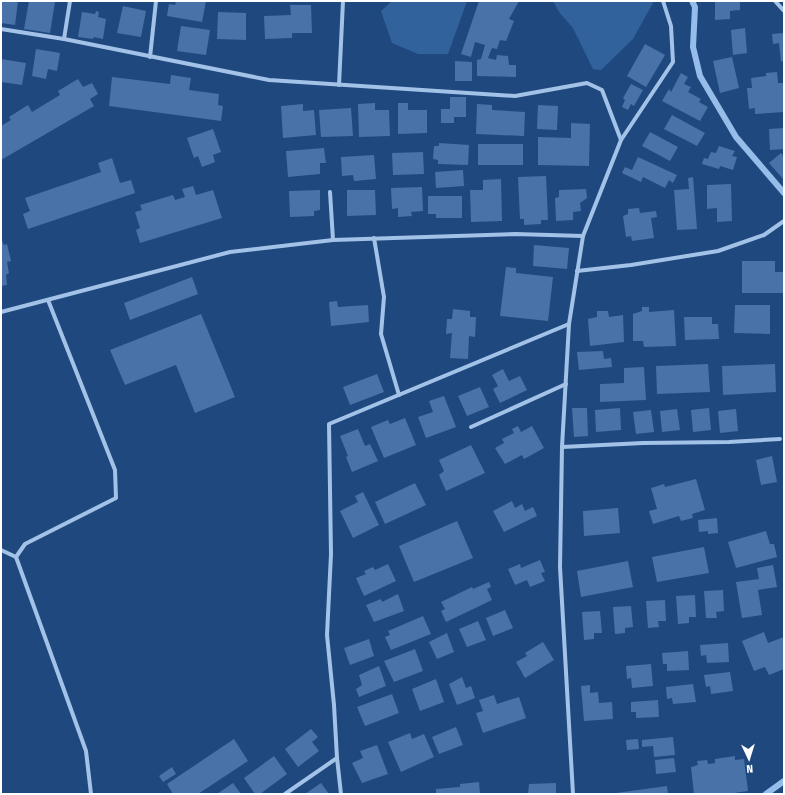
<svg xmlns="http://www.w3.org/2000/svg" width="785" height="795" viewBox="0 0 785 795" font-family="'Fira Sans Condensed',sans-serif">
<rect width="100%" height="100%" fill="#1f487e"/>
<g fill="#32629c">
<polygon points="392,1 467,1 448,54 418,54 392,43 381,11"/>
<polygon points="553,1 654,1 633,39 601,70 593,69 573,28 559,12"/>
</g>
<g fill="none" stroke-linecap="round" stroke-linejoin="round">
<g stroke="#96bce9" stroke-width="6">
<polyline points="692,1 695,7 693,47 700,76 736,137 784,193"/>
<polyline points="766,794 784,781"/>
</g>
</g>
<g fill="#4872a8">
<polygon points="1,1 18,1 15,25 1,23"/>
<polygon points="29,1 48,1 55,2 50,33 24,29"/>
<polygon points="176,1 206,1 202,22 167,16 169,4 175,5"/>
<polygon points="479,1 499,1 502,2 502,1 519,1 509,19 514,21 506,41 500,40 497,49 492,48 488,58 496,60 497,55 508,56 509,65 516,65 516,77 477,76 477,60 481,59 485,45 475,42 471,57 461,54"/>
<polygon points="715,1 740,1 740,10 730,11 730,19 715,20"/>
<polygon points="290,5 311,5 312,33 292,33 292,38 265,39 264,16 291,15"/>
<polygon points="123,6 146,11 141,37 117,33"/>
<polygon points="96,11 99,12 98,17 106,19 103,39 94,37 93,39 78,37 82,12 95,14"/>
<polygon points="218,12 246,13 246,40 217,39"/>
<polygon points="181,26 210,30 206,55 177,51"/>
<polygon points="745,28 747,53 733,55 731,30"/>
<polygon points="784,33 784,60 781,62 779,43 773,44 772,34"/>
<polygon points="645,44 665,55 646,87 627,76"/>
<polygon points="36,49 60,53 57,71 48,69 46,79 32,76"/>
<polygon points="732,57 739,88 720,93 713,61"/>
<polygon points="1,59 26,63 22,85 1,82"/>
<polygon points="455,61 472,62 472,81 455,81"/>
<polygon points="777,72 778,83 784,83 784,112 755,114 755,108 749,109 747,88 752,88 751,78 766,76 766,73"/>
<polygon points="681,73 688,77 684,84 691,87 688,92 701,99 699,102 708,107 700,121 662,101 669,89 671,92"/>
<polygon points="171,75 191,78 189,90 219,94 218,105 223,106 221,121 109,106 112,77 170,84"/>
<polygon points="78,79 83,87 92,83 98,94 90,99 94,106 1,160 1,126 11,120 9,117 28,105 32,112 60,95 58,91"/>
<polygon points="631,84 643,90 634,106 631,104 628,110 622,107 625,100 623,98"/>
<polygon points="450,97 466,97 466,117 454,117 454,123 441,123 441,109 450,109"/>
<polygon points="375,103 375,110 389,110 390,136 359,137 358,104"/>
<polygon points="398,103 408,103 408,110 427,110 427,133 398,134"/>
<polygon points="303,104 303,111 314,110 316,135 283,138 281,106"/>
<polygon points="477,104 492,105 492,110 525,112 524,136 476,134"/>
<polygon points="538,105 558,106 557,130 537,129"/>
<polygon points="351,108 353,136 321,137 319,110"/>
<polygon points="672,115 705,133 697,146 664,129"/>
<polygon points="571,123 590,124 589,166 538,165 538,137 571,138"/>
<polygon points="784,128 784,149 770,150 769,129"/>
<polygon points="213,129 221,152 213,155 215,162 202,167 198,156 194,158 187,138"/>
<polygon points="650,132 678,147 670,161 642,146"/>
<polygon points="439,143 469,145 468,165 438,164 438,160 433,159 434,146 439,146"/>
<rect x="478" y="144" width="45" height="21"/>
<polygon points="719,146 735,151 732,156 737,157 733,170 720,166 719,169 702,164 704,158 708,159 711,152 716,153"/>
<polygon points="324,148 326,163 320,163 320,174 288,177 286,151"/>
<polygon points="423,152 424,174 393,175 392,153"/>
<polygon points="781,153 784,157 784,180 769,163"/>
<polygon points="374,155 376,179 354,181 353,175 342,176 341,157"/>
<polygon points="638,157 677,175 673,183 669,180 665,188 643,177 641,182 622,173 625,167 632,170"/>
<polygon points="112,158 120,183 131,180 135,193 28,229 23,214 30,211 25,198 101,172 98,163"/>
<polygon points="463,170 464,186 436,188 435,172"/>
<polygon points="546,176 548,220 541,220 541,224 524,225 524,219 520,219 518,177"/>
<polygon points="693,177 697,229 677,230 674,190 689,189 688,178"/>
<polygon points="501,179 502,221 471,222 470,190 483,190 483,180"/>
<polygon points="731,184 732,221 717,222 717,208 707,209 707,185"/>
<polygon points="193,186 196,195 213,190 222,218 140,243 136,230 140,228 135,212 142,210 140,205 173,195 175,200 185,197 182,189"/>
<polygon points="422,187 423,211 411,212 412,216 398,217 398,208 392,209 391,188"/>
<polygon points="586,189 587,198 580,203 581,211 573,212 573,220 556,221 555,198 559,197 559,190"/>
<polygon points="320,190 320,210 314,211 314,216 290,217 289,191"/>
<polygon points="347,190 375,190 376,215 347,216"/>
<polygon points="428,196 462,196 462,218 436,218 436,214 428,214"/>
<polygon points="639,208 640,213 656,211 657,217 651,218 654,238 632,241 631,236 626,237 623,216 628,214 628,209"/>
<polygon points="1,238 4,245 7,244 11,261 7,262 9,273 6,275 7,285 1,286"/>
<polygon points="534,245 569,248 567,269 533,266"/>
<polygon points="742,261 775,261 775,272 784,272 784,293 742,293"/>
<polygon points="506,267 516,268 516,273 553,277 548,321 500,316"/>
<polygon points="192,277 198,294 130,320 124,303"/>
<polygon points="337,301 338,307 368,305 369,322 331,326 329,302"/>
<polygon points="735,305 770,305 770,334 734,333"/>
<polygon points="642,307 649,307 649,312 674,310 676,346 644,347 643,341 633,341 633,314 642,311"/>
<polygon points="453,309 470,311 470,317 476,317 475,337 469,336 468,359 450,358 452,333 446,334 447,319 452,319"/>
<polygon points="597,311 608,311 609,317 623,315 624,342 590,346 588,319 597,317"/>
<polygon points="201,314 235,397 195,413 176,365 125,385 110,350"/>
<polygon points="684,317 712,317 712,324 718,324 719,339 685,340"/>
<polygon points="603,351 604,359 611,358 612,367 579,370 577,352"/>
<polygon points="708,364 710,392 657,394 656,366"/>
<polygon points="775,364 776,392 723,395 722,366"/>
<polygon points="644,367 646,400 600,402 600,384 624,383 624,368"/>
<polygon points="503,369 509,381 520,376 527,390 500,403 493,389 498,386 492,375"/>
<polygon points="377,374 384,392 350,405 343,387"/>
<polygon points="480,387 489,407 467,416 458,396"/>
<polygon points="444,396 456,427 426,438 418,417 433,412 429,401"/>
<polygon points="572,408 587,408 588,436 574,437"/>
<polygon points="620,408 621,430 596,432 595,410"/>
<polygon points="709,408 711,430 693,432 691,410"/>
<polygon points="677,409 680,430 662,432 660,411"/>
<polygon points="736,409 738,431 720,433 718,411"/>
<polygon points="651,410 654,432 636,434 633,412"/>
<polygon points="405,418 416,445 384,458 371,427 388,420 390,424"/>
<polygon points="518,426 521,432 532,426 544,448 524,459 522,455 505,464 495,448 504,443 502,439 514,433 512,429"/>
<polygon points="358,429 365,446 370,444 378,461 352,472 346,457 348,456 340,436"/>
<polygon points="471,445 485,473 446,491 439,475 444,471 439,460"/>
<polygon points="772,456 777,482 761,485 756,460"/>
<polygon points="696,479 705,510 692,514 693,518 681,521 679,516 653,524 649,511 657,509 651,488 664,484 665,487"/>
<polygon points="415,483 426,505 385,524 375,502"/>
<polygon points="363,492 379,525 353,538 340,511 358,502 355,496"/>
<polygon points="512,501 515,508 522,504 525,511 533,507 537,516 504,532 493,511"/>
<polygon points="618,508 620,533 584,536 583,511"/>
<polygon points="717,518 718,533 708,534 708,531 699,532 698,520"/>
<polygon points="457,521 473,558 414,582 399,546"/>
<polygon points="766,531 770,544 774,544 777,557 736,568 728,542"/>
<polygon points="704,547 709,573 657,582 652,557"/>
<polygon points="540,560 545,572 541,573 545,581 530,587 527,580 515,585 508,569 520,564 521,568"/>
<polygon points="628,561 633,587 581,597 577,571"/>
<polygon points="388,564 396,581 364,596 356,578 366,574 364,571 373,567 375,570"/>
<polygon points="773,565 777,587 758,590 762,615 742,618 736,582 759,579 757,568"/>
<polygon points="489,582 491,587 487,589 492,600 446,622 441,611 445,609 441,602 472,587 473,589"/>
<polygon points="723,590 724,611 716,612 717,618 706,618 704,591"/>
<polygon points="398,594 404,611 374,622 366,605 381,599 382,602"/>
<polygon points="695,595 696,617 689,617 689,623 678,624 676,596"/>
<polygon points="665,600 666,621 658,621 659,627 648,628 646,601"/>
<polygon points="631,606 633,627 625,628 625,633 615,634 613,607"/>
<polygon points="505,610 513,628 493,636 486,618"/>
<polygon points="600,611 602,633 594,633 594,639 584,640 582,612"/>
<polygon points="423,616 431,634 391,650 385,637 390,635 388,631"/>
<polygon points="478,621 486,640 467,647 459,629"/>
<polygon points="764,632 768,643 784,637 784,669 769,675 765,667 754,671 742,641"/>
<polygon points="447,633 454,652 437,659 429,642"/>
<polygon points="369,639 374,656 350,665 344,648"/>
<polygon points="543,642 554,660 525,678 516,662 527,656 525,653"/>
<polygon points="728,643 729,662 707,663 706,655 701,656 700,645"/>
<polygon points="415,649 423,671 394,682 384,661"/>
<polygon points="688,651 689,670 667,671 667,664 663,664 662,653"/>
<polygon points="651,664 653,686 632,688 631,678 627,679 626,666"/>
<polygon points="379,666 386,686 359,697 356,689 362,685 359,675"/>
<polygon points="730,672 733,691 711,694 710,686 706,687 704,675"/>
<polygon points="462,677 466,688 471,686 475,698 457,705 449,684"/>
<polygon points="436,679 444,702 420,711 412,689"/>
<polygon points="693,684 696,702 673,704 672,698 667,699 666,687"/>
<polygon points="590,685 590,693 598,692 599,703 612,702 613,719 584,721 581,686"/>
<polygon points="392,694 399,713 365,726 357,707"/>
<polygon points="494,695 497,704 519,697 526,718 483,733 476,713 483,711 479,700"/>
<polygon points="658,700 659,717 636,718 636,712 631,712 631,702"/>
<polygon points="456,727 463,745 439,754 432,737"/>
<polygon points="311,729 318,737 312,742 319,751 298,767 285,749"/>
<polygon points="410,733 412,739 424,734 434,757 401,772 388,742"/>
<polygon points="673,737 675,755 654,757 653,746 642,747 642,740"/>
<polygon points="234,739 248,761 198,794 173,794 167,784"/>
<polygon points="638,739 639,749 627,750 626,740"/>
<polygon points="377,745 388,774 362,783 352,763 363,758 360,751"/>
<polygon points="274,756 287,774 260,794 255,794 244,778"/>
<polygon points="735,756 735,760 744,759 748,791 727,794 694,794 691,767 698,765 697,761 707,760 708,764 715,763 715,759"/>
<polygon points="674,758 676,772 656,774 655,760"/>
<polygon points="172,767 176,774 163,782 159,776"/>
<polygon points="479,782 480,794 436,794 436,789 460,787 460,784"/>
<polygon points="233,783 241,794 217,794"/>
<polygon points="321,783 329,794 305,794"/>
<polygon points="556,783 556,794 528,794 529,784"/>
<polygon points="667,786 668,794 616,794 616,793"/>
</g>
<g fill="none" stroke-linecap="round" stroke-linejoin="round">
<g stroke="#a3c2e7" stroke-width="4">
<polyline points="775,1 784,11"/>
<polyline points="1,29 64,39 269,80 515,96 587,83 602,90 621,140 583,236 569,324 562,447 560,567 573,794"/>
<polyline points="64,39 70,1"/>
<polyline points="150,57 156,1"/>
<polyline points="339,85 343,1"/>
<polyline points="621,140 673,62 671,26 663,1"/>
<polyline points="330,192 333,240"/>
<polyline points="374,238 384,297 381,334 399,395"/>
<polyline points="577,271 631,265 718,251 764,235 784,221"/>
<polyline points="1,312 230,252 333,240 515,234 583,236"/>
<polyline points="471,427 566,384"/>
<polyline points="562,447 643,443 729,442 780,439"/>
<polyline points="1,550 16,557 86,751 91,794"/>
<polyline points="16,557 25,544 116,498 115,470 48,300"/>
<polyline points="285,794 337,758"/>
<polyline points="341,794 337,758 334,705 327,635 331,554 329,424 569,324"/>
</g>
</g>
<rect width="785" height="795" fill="none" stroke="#ffffff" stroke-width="4"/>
<g transform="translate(749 759) rotate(176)" stroke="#1f487e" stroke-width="3" paint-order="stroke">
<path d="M0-3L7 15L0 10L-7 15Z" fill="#ffffff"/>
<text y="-6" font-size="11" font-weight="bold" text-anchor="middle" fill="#ffffff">N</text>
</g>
</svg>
